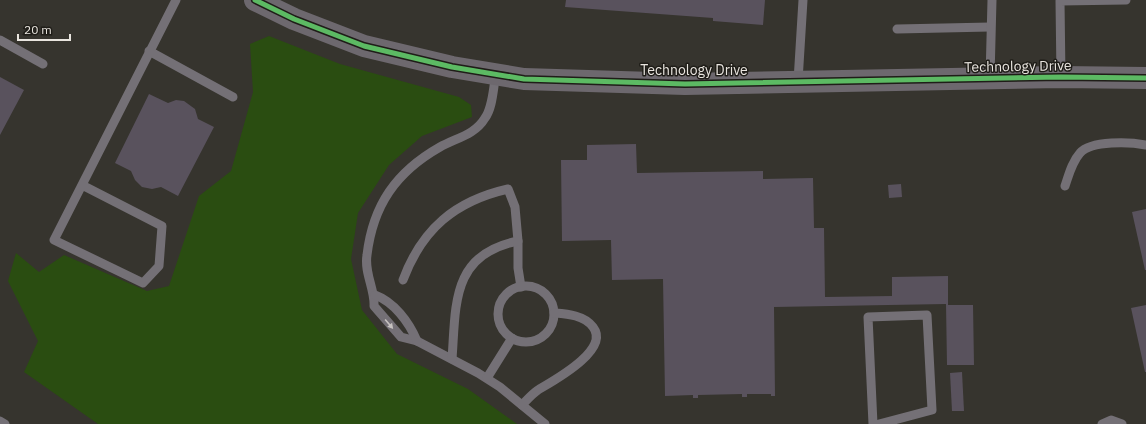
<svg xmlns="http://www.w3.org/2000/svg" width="1146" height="424" viewBox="0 0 1146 424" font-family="'IBM Plex Sans',sans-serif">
<rect width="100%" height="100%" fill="#36342e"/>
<polygon fill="#2a4d11" points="269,36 340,64 459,97 471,105 472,117 422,136 389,165 358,213 351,259 362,310 397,354 468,389 517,424 98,424 24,372 38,341 8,281 16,253 39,272 64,255 147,291 169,286 199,196 231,171 253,92 250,44"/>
<g fill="#59525d">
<polygon points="566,0 765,0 763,25 713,21 713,18 565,7"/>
<polygon points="0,77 24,90 0,135"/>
<polygon points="149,94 168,103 176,100 184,101 195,109 198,119 214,127 178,196 161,187 152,189 142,187 135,180 131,171 115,163"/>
<polygon points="636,144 637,173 763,171 763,179 813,178 814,228 824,228 825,297 892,296 892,277 948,276 948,305 973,305 974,365 947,365 946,304 774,307 775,396 771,396 771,394 747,394 747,397 742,397 742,394 698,395 698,398 693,398 693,395 665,396 663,279 612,280 611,240 562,241 561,160 587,160 587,145"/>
<polygon points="901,184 902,197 889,198 888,185"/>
<polygon points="1146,209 1146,270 1145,270 1132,212"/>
<polygon points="1146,305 1146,372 1145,372 1131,308"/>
<polygon points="962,372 964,411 952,411 950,373"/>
</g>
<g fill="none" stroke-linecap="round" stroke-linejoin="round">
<g stroke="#747076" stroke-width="9">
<polyline points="897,29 990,27"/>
<polyline points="0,40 43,64"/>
<polyline points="149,51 233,97"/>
<path d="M496,74C493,88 493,107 485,118C475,135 456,138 440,147C396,172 373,205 367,255C364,273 375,289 374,306L401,337L417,341L478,373L500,387L545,424"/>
<polyline points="1061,77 1060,1 1126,0"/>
<polyline points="990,78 992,0"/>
<polyline points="798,81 803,0"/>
<polyline points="82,185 162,226 159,266 143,283 54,240 176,0"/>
<path d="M1065,186C1069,174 1072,162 1080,153C1091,140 1131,142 1146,145"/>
<polyline points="518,241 518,268 521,287"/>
<path d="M403,280C422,229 455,201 508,189L515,207L518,241C451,254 456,305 452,359"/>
<circle cx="526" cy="314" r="28"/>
<path d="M375,295C394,302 409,322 417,341"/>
<polyline points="487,378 512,338"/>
<path d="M522,405C527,400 532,394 538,390C553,381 611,350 593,327C584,315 567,314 554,313"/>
<polyline points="0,421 5,424"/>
<polyline points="873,424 868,317 927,315 932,410 879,424"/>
<polyline points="1102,424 1111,420 1122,424"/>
</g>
<polyline stroke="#6d686e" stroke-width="22" points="255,0 294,19 364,46 452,67 524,79 685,84 1061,77 1146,78"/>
<g stroke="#1f1d18" stroke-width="8">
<polyline id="cycleway" points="255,0 294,19 364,46 452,67 524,79 685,84 1061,77 1146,78"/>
</g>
<use href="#cycleway" stroke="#5cba63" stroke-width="5"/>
</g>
<defs><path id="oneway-solid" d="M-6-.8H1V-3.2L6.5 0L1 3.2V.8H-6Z"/></defs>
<use fill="#c6c2c0" href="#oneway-solid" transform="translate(389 324) rotate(50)"/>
<g text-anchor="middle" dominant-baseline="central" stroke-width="3" stroke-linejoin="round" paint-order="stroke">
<g font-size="14" fill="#e9e5df" stroke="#1f1d18">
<text transform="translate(1018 66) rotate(-1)">Technology Drive</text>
<text x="694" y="70">Technology Drive</text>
</g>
</g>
<path d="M18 34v6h52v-6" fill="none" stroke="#e9e5df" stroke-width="2"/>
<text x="24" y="34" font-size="12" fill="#e9e5df" stroke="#1f1d18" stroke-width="3" paint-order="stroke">20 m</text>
</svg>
